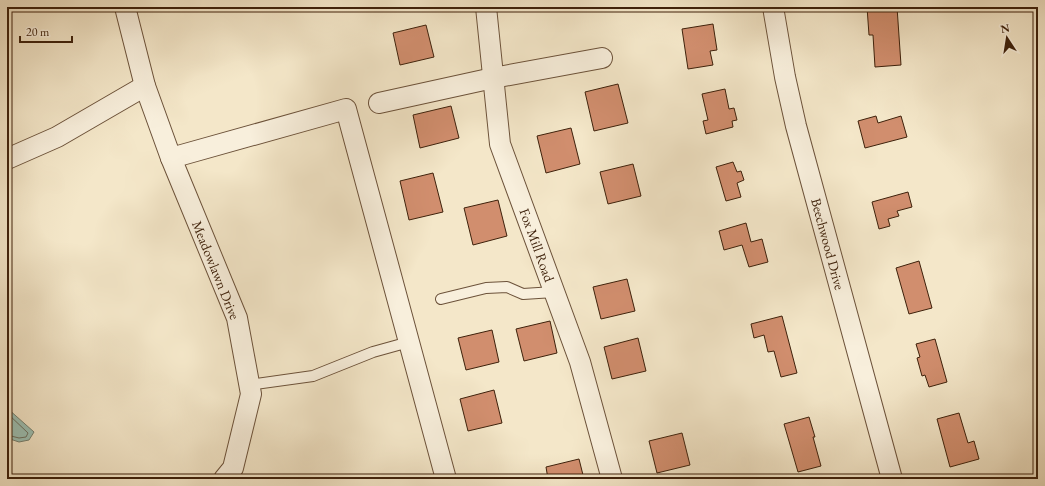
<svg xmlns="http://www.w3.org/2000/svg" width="1045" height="486" viewBox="0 0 1045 486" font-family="'EB Garamond',serif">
<rect width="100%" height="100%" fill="#f4e7c9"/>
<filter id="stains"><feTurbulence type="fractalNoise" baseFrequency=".005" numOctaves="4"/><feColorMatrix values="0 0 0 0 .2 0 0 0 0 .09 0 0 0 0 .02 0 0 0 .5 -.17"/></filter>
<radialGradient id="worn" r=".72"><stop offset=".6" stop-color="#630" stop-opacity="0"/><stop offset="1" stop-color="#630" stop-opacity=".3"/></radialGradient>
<polygon fill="#9cc0b3" stroke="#768070" points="7,408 34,432 29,440 19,442 7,438"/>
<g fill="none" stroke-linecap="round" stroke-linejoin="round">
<polyline stroke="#6d705f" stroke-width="1" points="7,413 28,433 26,437 19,438 7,435"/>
</g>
<g fill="#d18e6e" stroke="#3e210b">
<polygon points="867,7 897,7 901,65 875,67 873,35 869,35"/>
<polygon points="713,24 717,50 710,51 713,65 688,69 682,29"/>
<polygon points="426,25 434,57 400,65 393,33"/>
<polygon points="618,84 628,123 594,131 585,92"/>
<polygon points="725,89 729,109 734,108 737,120 732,121 733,127 706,134 703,121 708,120 702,94"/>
<polygon points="451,106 459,138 420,148 413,115"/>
<polygon points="876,116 878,123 901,116 907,137 865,148 858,121"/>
<polygon points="571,128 580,164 546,173 537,136"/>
<polygon points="733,162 737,172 741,171 744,180 737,183 741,197 726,201 716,167"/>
<polygon points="633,164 641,196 608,204 600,172"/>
<polygon points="433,173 443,212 409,220 400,181"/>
<polygon points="908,192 912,207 897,211 899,216 888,219 890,226 879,229 872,202"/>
<polygon points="498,200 507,236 473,245 464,208"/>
<polygon points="746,223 751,242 762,239 768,262 749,267 742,245 724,250 719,231"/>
<polygon points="919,261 932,308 909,314 896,268"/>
<polygon points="627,279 635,311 601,319 593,287"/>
<polygon points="782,316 797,373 781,377 774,351 768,352 764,335 754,338 751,324"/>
<polygon points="550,321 557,353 524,361 516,329"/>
<polygon points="492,330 499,362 466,370 458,338"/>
<polygon points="638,338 646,371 612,379 604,347"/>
<polygon points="935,339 947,382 929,387 925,375 922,376 917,358 920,357 916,344"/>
<polygon points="494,390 502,423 468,431 460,399"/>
<polygon points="959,413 968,443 974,441 979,459 950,467 937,419"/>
<polygon points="809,417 815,437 813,437 821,466 798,472 784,424"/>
<polygon points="682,433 690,465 657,473 649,441"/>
<polygon points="579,459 584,479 548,479 546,467"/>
</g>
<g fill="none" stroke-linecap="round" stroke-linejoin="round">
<g stroke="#6c523a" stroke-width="12">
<g id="lane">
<polyline points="441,299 486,288 507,287 523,294 554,292"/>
<polyline points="249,385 313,376 373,352 409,342"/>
</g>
</g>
<g stroke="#6c523a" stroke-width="22">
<g id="street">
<polyline points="125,7 145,86 171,158 237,318 251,394 233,468 224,479"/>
<polyline points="486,7 500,144 580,362 612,479"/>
<polyline points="773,7 785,77 796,126 892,479"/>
<polyline points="379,103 493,78 602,58"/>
<polyline points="171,158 346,109 446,479"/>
<polyline points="7,159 57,137 145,86"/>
</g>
</g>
<use href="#lane" stroke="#f8efdc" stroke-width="10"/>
<use href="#street" stroke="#f8efdc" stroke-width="20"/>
</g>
<g text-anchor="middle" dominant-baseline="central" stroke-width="3" stroke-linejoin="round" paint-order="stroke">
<g font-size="14" fill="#3e210b" stroke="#f8efdc">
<text transform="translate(828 244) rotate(75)">Beechwood Drive</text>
<text transform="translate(537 245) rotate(70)">Fox Mill Road</text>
<text transform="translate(216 270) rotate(68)">Meadowlawn Drive</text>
</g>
</g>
<rect width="1045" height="486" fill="none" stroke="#f4e7c9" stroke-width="24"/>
<rect x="8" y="8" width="1029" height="470" fill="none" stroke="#3e210b" stroke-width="2"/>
<rect x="12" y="12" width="1021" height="462" fill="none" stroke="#3e210b"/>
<g transform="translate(1007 38) rotate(348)" stroke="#f8efdc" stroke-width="3" paint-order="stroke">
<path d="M0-3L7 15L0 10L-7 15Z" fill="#3e210b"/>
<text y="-6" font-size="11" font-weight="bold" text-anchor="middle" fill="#3e210b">N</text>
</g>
<path d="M20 36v6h52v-6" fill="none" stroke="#3e210b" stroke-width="2"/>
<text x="26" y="36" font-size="12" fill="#3e210b" stroke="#f8efdc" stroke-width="3" paint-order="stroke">20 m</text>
<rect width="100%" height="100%" filter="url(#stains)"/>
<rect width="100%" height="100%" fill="url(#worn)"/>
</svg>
